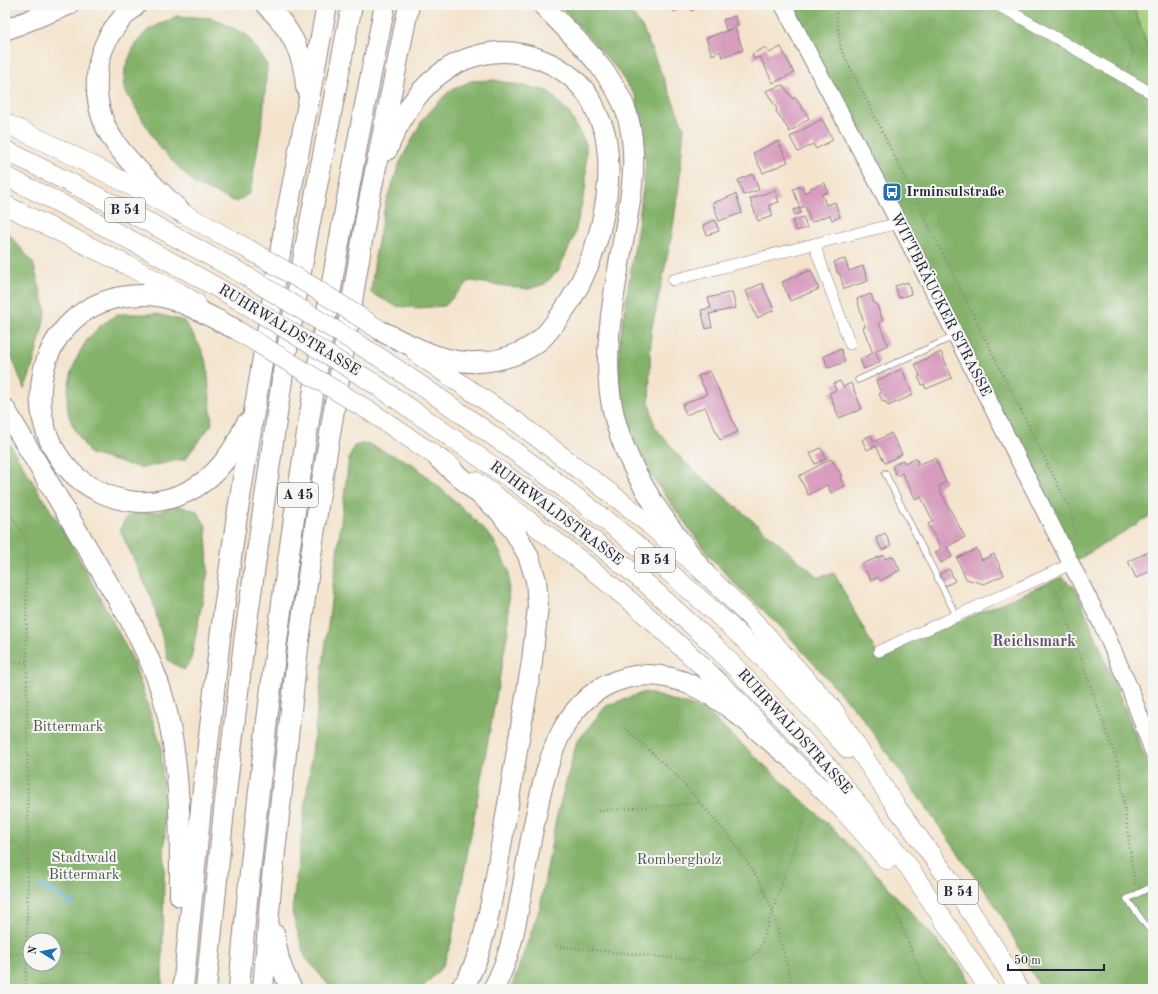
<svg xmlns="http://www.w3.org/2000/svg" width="1158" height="994" viewBox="0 0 1158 994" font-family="'Old Standard TT',serif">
<rect width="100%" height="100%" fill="#f6f6f2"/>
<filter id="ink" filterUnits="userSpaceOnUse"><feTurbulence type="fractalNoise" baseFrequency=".025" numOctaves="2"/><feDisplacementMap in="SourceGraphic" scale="8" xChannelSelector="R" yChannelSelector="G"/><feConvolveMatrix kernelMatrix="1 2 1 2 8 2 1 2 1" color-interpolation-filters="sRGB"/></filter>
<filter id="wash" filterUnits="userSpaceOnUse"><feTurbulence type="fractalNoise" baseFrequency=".012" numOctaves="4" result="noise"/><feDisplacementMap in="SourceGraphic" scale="16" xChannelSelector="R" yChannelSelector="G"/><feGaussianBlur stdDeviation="0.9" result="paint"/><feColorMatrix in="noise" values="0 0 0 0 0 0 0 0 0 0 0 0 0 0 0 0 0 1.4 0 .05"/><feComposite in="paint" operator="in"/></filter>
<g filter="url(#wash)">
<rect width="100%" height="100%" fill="#f4e4ce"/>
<polygon fill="#a6cf7b" stroke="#64785b" points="1133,5 1153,5 1153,63"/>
<g fill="#84b26b" stroke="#536a53" fill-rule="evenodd">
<polygon points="558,5 626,5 643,29 684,128 679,185 672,234 651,332 649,403 655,427 684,462 818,577 834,573 878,656 1062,577 1076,589 1153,777 1153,989 1041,989 998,909 860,715 779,625 735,584 709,556 639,459 625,416 618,373 620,339 639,219 646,163 636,97 615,67 587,35"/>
<polygon points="783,5 1133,5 1153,63 1153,514 1071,564"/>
<polygon points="177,16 212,18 247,35 267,65 263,117 250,193 236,202 196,185 159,147 124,89 125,68 135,44 148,30"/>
<polygon points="494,80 548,91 569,113 586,144 586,186 574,237 558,271 545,284 528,289 470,281 457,293 445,306 418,308 396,306 371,293 375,257 385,205 400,162 423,119 449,91 471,81"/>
<polygon points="5,229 33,263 46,311 37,350 29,378 24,389 5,338"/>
<path d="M117,314H157L184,321L200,346L207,364L212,424L185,459L141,468L90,454C83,443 73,428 69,416C62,390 76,349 95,331C101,324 110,320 117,314Z"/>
<path d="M5,437L72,545L132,658L161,745L165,822L162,989H5ZM30,940H54V964H30Z"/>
<polygon points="366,443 413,464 467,512 493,539 509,571 508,631 451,943 443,966 423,987 419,989 332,989 305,957 292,912 349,458 354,446"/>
<polygon points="175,505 197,511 206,526 208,572 191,659 184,670 168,660 152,599 120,530 126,517 136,513 159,512"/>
<polygon points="645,692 705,710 842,837 962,968 972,989 511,989 540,907 556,819 577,741 606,706"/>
</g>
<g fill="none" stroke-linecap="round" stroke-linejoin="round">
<g stroke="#61b4dd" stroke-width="4">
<polyline points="39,886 47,888 73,905"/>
<polyline points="5,898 12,898"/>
</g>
</g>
<g id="blocks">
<g fill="#d79cbe">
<polygon points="669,5 683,5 674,12"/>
<polygon points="687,5 700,5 692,11"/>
<polygon points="735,16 738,26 726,30 723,20"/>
<polygon points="735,28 743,50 722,57 720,51 712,55 706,38"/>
<polygon points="766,47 769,53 781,47 794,73 773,83 760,57 754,59 752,54"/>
<polygon points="783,85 793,99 795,97 809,118 790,132 776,111 777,109 766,91"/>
<polygon points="822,119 833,140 816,149 813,144 798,152 790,137"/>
<polygon points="778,141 788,162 763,173 753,153"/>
<polygon points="753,174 759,190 743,195 738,180"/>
<polygon points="825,183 828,192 822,194 826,205 835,202 840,217 832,220 830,215 811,222 805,206 800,208 793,189 802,186 804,193 811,190 810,188"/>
<polygon points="775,190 779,202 769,205 773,216 758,221 750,199"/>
<polygon points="736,194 742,213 719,221 713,203"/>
<polygon points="799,208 801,213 795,215 793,210"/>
<polygon points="803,217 807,228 796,231 792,221"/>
<polygon points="715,220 719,231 707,235 703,225"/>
<polygon points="845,259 849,271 863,266 868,281 844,289 840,274 838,274 834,262"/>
<polygon points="811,270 819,289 790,301 782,282"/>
<polygon points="908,282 911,294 899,298 895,286"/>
<polygon points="762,283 774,310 757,318 746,291"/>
<polygon points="732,292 736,308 709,314 712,327 706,329 701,310 711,308 708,298"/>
<polygon points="871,294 874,304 876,303 883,321 879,323 888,345 875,351 880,362 864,369 860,359 873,353 863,328 865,327 857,299"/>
<polygon points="841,349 845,362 828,368 824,356"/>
<polygon points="941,352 952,378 926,389 924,384 922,385 918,377 920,376 915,364"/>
<polygon points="902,369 913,395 888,406 885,401 883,402 879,394 881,393 876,381"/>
<polygon points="710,371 738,432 720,440 705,407 686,415 682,405 707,394 698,376"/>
<polygon points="840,381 843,387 851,383 862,409 839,418 829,393 836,390 833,384"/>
<polygon points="891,433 902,454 885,463 876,446 867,450 862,440 871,435 874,442"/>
<polygon points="821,448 826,459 815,464 810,453"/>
<polygon points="915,458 918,462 917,465 935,458 946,482 939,486 940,488 939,489 965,537 947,547 952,557 941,563 935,552 941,549 928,524 933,521 921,497 916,500 902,473 897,476 892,466 903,460 904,463"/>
<polygon points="831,459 842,476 840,477 845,486 831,493 827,485 808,495 799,476"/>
<polygon points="885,533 891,546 882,550 876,538"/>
<polygon points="977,549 982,560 994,554 1004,575 984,584 966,579 957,558"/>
<polygon points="1153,550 1153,570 1136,578 1128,561"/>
<polygon points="884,555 885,559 893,556 900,570 880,581 878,577 871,581 862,564"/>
<polygon points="949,569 955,581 945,586 939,574"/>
</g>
</g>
</g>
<g filter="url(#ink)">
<use href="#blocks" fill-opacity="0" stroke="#8b8384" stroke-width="1"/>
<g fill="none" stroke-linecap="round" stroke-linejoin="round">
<g stroke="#8b8384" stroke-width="7">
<g id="service">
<polyline points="858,380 955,336"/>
<polyline points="885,473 952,607 957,616"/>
<polyline points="1153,886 1127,899 1153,935"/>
</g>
</g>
<g stroke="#8b8384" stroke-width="12">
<g id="minor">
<polyline points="997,5 1013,13 1153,94"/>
<polyline points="814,244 850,344"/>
<polyline points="673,280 814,244 899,223"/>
<polyline points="879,651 1071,564"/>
</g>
</g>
<g stroke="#8b8384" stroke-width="18">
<polyline id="secondary" points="783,5 899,223 1103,627 1130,689 1153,752"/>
</g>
<g stroke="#8b8384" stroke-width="20">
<g id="trunk">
<path d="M5,123C88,161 169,205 248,249"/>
<polyline points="5,150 150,223 243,274"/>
<path d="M5,176C85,215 162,256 239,300"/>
<polyline points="5,205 127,265 180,293 196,303"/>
<polyline points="416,353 517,422 622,502 649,524 704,572 749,616 832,708 895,805 948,878 991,942 1019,989"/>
<path d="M379,357C502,440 622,526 731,627C772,665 810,707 848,749"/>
<polyline points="375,384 538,498 599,545 649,586 716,647 830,769 856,802 908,866 989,989"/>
<polyline points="371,412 452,467"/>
<polyline points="475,481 528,520 585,564 636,606 700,664 739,702 787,755 843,810 887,860"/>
</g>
</g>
<g stroke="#8b8384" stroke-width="22">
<g id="motorway">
<path d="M136,5C128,12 121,19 115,27C90,61 91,110 116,144C134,169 159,190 181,212"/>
<path d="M266,5C290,28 304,53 306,87"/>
<path d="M543,5C572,36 614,72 627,114C640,158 630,203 622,247C613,299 602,353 612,406C624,468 665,523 704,572"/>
<polyline points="5,30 68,5"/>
<path d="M233,328C209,316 184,301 158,296C144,294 130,295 116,298C23,320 15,450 98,491C118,501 142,505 163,500C205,491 229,462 246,424"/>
<path d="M383,332C412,346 444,364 478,362C500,361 523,354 540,340C548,333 554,324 560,316C595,269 617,193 605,134C604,129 601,123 599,118C596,113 595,107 592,102C581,82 562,68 542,60C524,53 503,50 484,54C434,64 405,105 387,150"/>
<path d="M5,409L130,620C146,651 161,682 168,717C181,775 180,836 180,896"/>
<polyline points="439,459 500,512 516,534 528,555 536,580 538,606 532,661 494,888 486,927 478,956 468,979 460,989"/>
<path d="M275,935C277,956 281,970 292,989"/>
<polyline points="183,989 201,807 220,638 236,522 285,223 327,5"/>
<polyline points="206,989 224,810 244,642 284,366 307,238 352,5"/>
<path d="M239,989C246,899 257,810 267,720C296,480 336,242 385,5"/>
<polyline points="263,989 271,887 298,648 318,506 367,211 409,5"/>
<path d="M493,989C512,956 517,916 524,879C528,851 534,824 540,796C550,753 564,708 605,686C676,649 737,714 787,755"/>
</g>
</g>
<g stroke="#8b8384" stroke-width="2.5" stroke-dasharray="1 3" stroke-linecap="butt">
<polyline points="835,5 841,49 1070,509 1076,541"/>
<polyline points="1111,5 1133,53 1128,68"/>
<polyline points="5,506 26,538 28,864 26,989"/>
<polyline points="1066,583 1057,591 1119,767 1135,886"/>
<polyline points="5,663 28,662"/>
<polyline points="625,728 677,776 732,840 761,883 773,912 793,989"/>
<polyline points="598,811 699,803"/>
<polyline points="5,840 18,843 28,863"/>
<polyline points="893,905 927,989"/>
<polyline points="556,946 729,964 746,961 759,950 803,821"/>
<polyline points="54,953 93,953"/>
<polyline points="5,955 30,953"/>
</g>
<use href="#service" stroke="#fff" stroke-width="5.5"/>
<use href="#minor" stroke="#fff" stroke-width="11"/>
<use href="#secondary" stroke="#fff" stroke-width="16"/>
<use href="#trunk" stroke="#fff" stroke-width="19"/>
<use href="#motorway" stroke="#fff" stroke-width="20"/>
<g stroke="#8b8384" stroke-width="20" stroke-linecap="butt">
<g id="trunk-bridge">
<polyline points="248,249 313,287 383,332"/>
<polyline points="243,274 379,357"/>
<polyline points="239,300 375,384"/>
<polyline points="233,328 371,412"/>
</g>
</g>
<use href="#trunk-bridge" stroke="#fff" stroke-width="19"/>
</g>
</g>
<defs>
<g id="bus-square" transform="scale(1)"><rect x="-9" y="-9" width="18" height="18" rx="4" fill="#1f6fb2" stroke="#f6f6f2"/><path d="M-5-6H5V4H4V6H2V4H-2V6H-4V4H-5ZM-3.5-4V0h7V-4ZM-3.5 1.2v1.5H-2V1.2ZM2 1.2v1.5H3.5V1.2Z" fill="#fff"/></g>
</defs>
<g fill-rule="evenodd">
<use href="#bus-square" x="892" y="192"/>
</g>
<g text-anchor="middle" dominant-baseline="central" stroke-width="4" stroke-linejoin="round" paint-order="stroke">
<g fill="#f6f6f2" stroke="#626272" stroke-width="1">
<rect x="105" y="198" width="40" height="24" rx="3"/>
<rect x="278" y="483" width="40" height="24" rx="3"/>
<rect x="635" y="548" width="40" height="24" rx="3"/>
<rect x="938" y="880" width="40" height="24" rx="3"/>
</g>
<g font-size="14" font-weight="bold" fill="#22223b">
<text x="125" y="210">B 54</text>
<text x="298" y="495">A 45</text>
<text x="655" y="560">B 54</text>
<text x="958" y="892">B 54</text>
</g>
<g font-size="15" font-weight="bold" fill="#22223b" stroke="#f6f6f2" text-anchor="start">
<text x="906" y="192">Irminsulstraße</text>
</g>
<g font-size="15" fill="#22223b" stroke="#f6f6f2">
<text transform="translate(940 305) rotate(63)">WITTBRÄUCKER STRASSE</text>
<text transform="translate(289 331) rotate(31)">RUHRWALDSTRASSE</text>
<text transform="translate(556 514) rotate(37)">RUHRWALDSTRASSE</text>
<text transform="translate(794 732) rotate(48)">RUHRWALDSTRASSE</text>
</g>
<g font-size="15" fill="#4a564e" stroke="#f6f6f2">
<text x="68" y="727">Bittermark</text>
<text x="84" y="858">Stadtwald<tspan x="84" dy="17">Bittermark</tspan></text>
<text x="679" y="860">Rombergholz</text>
</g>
<g font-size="16" font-weight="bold" fill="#614d69" stroke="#f6f6f2">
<text x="1034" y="642">Reichsmark</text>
</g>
</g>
<rect width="1158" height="994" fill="none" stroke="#f6f6f2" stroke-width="20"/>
<g transform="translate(42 952) rotate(280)"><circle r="19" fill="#f6f6f2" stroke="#a1a1a9"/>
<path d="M0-3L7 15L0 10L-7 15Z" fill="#1f6fb2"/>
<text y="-6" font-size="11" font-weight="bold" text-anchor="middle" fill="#22223b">N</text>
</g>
<path d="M1008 964v6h96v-6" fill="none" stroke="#22223b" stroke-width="2"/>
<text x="1014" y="964" font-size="12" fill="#22223b" stroke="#f6f6f2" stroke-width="3" paint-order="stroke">50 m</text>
</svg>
